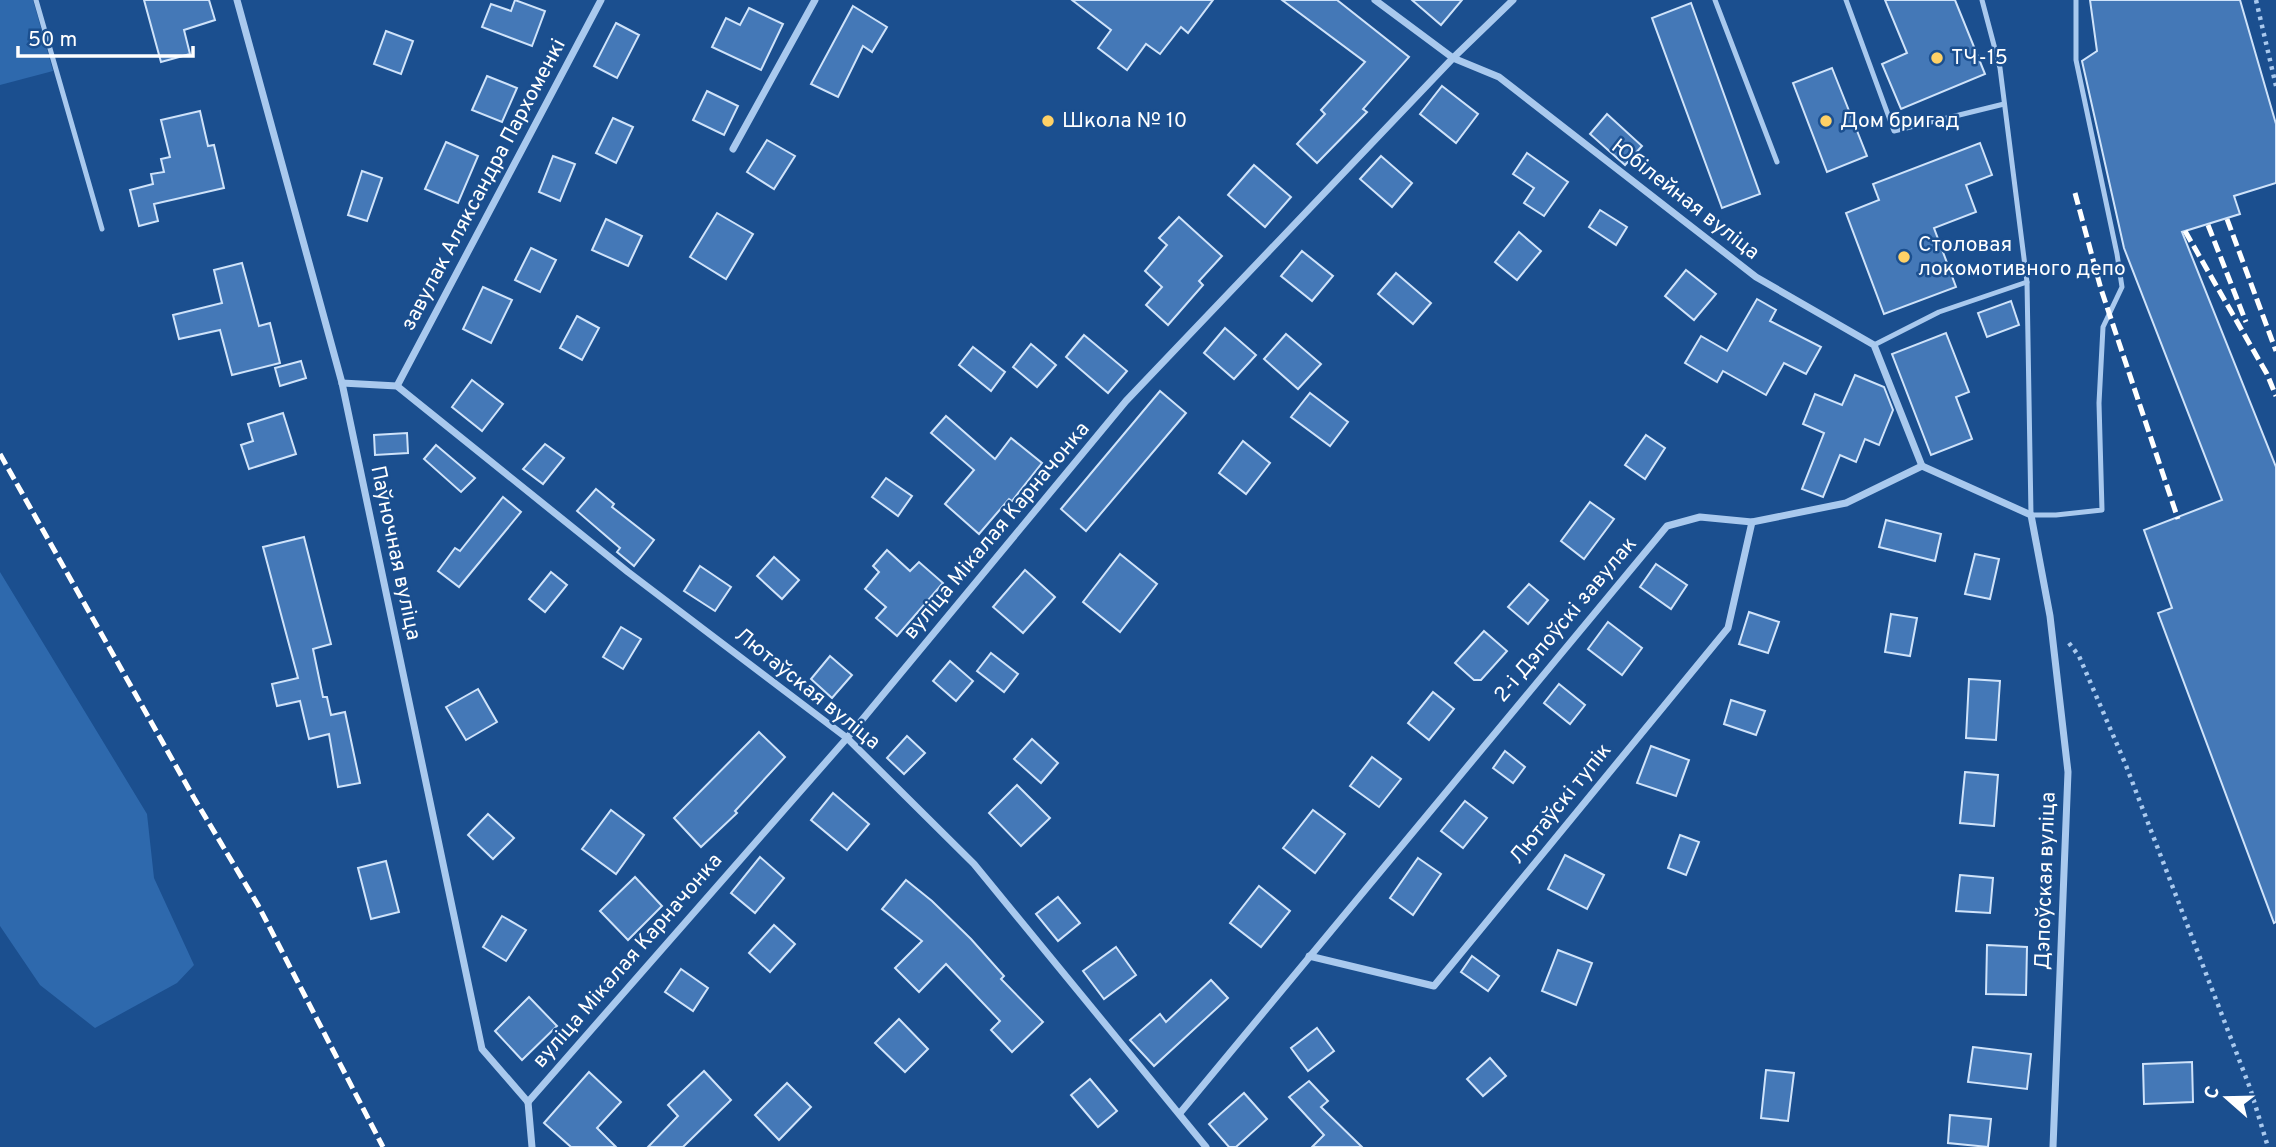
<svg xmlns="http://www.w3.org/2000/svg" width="2276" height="1147" viewBox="0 0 2276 1147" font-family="Overpass,sans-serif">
<rect width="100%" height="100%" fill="#1b4f8f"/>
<g fill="#2e69ad">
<polygon points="0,0 33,0 53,71 0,85"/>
<polygon points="0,572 147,814 154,878 194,965 177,983 95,1028 40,985 0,926"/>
</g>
<g fill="#4478b7" stroke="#cfe3fa" stroke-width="2">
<polygon points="144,0 209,0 215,20 184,30 190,54 161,62"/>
<polygon points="515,0 545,11 532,46 482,27 491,4 511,11"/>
<polygon points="1072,0 1213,0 1188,33 1181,27 1160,54 1146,44 1127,70 1098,48 1111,30"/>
<polygon points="1282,0 1337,0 1409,57 1363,109 1367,112 1317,163 1297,144 1325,114 1321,110 1365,62"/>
<polygon points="1412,0 1462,0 1441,25"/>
<polygon points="1885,0 1955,0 1985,74 1901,109 1882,64 1907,53"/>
<polygon points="2090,0 2240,0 2276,124 2276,183 2234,196 2240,214 2182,232 2276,467 2276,922 2274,923 2158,613 2172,608 2144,530 2222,500 2124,248 2082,61 2097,51"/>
<polygon points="1691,3 1760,194 1722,208 1652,18"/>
<polygon points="853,6 887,27 872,52 863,46 838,97 811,84"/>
<polygon points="749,8 783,24 761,70 712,47 726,18 740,25"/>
<polygon points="616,23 639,35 617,78 594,66"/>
<polygon points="386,31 413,41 401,74 374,64"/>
<polygon points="1832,68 1867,156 1827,172 1793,83"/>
<polygon points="487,76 517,88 502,122 472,110"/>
<polygon points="1442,86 1478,114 1456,143 1420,114"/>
<polygon points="707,91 738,106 724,135 693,120"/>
<polygon points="200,111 208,146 214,145 224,188 154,204 158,221 139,226 130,190 153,184 151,174 164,172 161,159 170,157 161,120"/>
<polygon points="1607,114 1642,146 1625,165 1590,134"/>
<polygon points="613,118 633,127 616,163 596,153"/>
<polygon points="767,140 795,156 774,189 747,172"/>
<polygon points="446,142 478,156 458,203 425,189"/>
<polygon points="1980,143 1992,175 1966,185 1976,212 1934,228 1956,287 1884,314 1846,213 1879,200 1873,184"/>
<polygon points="1527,153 1568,182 1544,216 1524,203 1534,188 1513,174"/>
<polygon points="553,156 575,164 560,201 539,192"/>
<polygon points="1381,156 1412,183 1392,207 1360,179"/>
<polygon points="1254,165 1291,197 1265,227 1228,195"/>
<polygon points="362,171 382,178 367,221 348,215"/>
<polygon points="1600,210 1627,227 1616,245 1589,227"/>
<polygon points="717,213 753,234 726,279 690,257"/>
<polygon points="1179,217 1222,256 1199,281 1203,285 1168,325 1146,305 1162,287 1145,271 1167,245 1159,238"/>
<polygon points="606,219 642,236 628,266 592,250"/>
<polygon points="1519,232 1541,251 1517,280 1495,262"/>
<polygon points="531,248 556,260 540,292 515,280"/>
<polygon points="1302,251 1333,276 1312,301 1281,276"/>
<polygon points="242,263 259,326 270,323 280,363 232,375 220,330 179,339 173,315 222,303 214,270"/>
<polygon points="1686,270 1716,294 1694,320 1665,296"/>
<polygon points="1396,273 1431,303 1413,324 1378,294"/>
<polygon points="483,287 512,300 491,343 463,329"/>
<polygon points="1757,299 1776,310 1770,321 1821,347 1806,374 1784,363 1766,395 1723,371 1717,382 1685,363 1701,336 1727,351"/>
<polygon points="2011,301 2019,325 1987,337 1978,313"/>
<polygon points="577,316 599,328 582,360 560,348"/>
<polygon points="1225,328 1256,355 1234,379 1204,353"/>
<polygon points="1946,333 1969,392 1956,397 1972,439 1931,455 1892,354"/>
<polygon points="1286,334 1321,364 1298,389 1264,359"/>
<polygon points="1084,335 1127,371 1108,393 1066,357"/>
<polygon points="1031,344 1056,365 1037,387 1013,367"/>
<polygon points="973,347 1005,372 991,391 959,365"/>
<polygon points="301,361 306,378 280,386 275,368"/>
<polygon points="1855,375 1884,387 1893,410 1879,445 1865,439 1856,462 1840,455 1823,497 1802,489 1824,433 1803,424 1815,394 1842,405"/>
<polygon points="472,380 503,404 482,431 452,407"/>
<polygon points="1160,391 1186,413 1086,531 1061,509"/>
<polygon points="1310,393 1348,422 1330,446 1291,417"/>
<polygon points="283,413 296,454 249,469 241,445 253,441 248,424"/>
<polygon points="946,416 995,459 1011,438 1042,463 1012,501 1009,499 979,534 945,504 974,470 931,433"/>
<polygon points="407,433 408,453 375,455 374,435"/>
<polygon points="1646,435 1665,448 1645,479 1625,465"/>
<polygon points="1243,441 1270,463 1246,494 1219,473"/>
<polygon points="545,444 564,458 543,484 523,469"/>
<polygon points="436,445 475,478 461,492 424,459"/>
<polygon points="886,478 912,496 898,516 872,497"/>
<polygon points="596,489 614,504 612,507 654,540 634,566 617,552 620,548 577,511"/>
<polygon points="503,497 521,512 459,587 438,571 455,548 460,551"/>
<polygon points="1590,502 1614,519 1584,559 1561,541"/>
<polygon points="1886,520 1941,534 1935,561 1879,547"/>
<polygon points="304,537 331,644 313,649 323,697 327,697 331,715 345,712 360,783 338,787 329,734 309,739 300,701 277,706 272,684 298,678 263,547"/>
<polygon points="887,550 910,571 919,562 943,583 897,636 876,618 886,607 865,589 879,572 873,566"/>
<polygon points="1120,554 1157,584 1120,632 1083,602"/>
<polygon points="1975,554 1999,559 1990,599 1965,594"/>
<polygon points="774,557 799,580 782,599 757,576"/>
<polygon points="1656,564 1687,585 1671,609 1640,587"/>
<polygon points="700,566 731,587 715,611 684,591"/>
<polygon points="1025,570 1055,597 1023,633 993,607"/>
<polygon points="551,572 567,585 545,612 529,599"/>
<polygon points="1529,584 1548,600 1528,624 1508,607"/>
<polygon points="1749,612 1779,622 1768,653 1739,644"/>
<polygon points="1891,614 1917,618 1910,656 1885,652"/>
<polygon points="1608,622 1642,648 1622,675 1588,649"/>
<polygon points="621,627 641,639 623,669 603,657"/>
<polygon points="1484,631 1507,651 1481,680 1474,680 1455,663"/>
<polygon points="991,653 1018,674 1004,692 977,671"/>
<polygon points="830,656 852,675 832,698 811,679"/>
<polygon points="950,661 973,681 956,701 933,681"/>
<polygon points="1969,679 2000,681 1996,740 1966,738"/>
<polygon points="1559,684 1585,705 1570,724 1544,703"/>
<polygon points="478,689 497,722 466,740 446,707"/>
<polygon points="1433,692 1454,709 1429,740 1408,723"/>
<polygon points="1731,700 1765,711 1756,735 1724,724"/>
<polygon points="759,732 785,757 735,811 737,813 701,847 674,818"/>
<polygon points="907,736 925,753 904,774 887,758"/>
<polygon points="1032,739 1058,763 1041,783 1014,759"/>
<polygon points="1651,746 1689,760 1676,796 1637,783"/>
<polygon points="1505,751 1525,767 1513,783 1493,768"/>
<polygon points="1372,757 1401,779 1379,807 1350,786"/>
<polygon points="1965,772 1998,775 1994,826 1960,823"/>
<polygon points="1017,785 1050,818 1021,846 989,813"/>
<polygon points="833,793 869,824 847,850 811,820"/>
<polygon points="1465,801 1487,818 1463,848 1441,831"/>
<polygon points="611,810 644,835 616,874 582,849"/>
<polygon points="1313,810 1345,834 1315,873 1283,848"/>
<polygon points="488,814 514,838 493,859 468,835"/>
<polygon points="1680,835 1699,842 1686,875 1668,868"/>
<polygon points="1565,855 1604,875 1587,909 1548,889"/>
<polygon points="760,857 784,878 755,913 731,893"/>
<polygon points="1418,858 1441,874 1413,915 1390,898"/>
<polygon points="386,861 399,912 371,919 358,868"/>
<polygon points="1960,875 1993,878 1990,913 1956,911"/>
<polygon points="635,877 662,906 628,940 600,911"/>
<polygon points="906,880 932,901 971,939 1004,976 1001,979 1043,1022 1012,1052 991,1030 1000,1021 946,964 919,992 895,968 922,941 882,909"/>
<polygon points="1259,886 1290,911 1261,947 1230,923"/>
<polygon points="1058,897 1080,923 1058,941 1036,914"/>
<polygon points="502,916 526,930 506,961 483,947"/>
<polygon points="774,925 795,944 770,972 749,953"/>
<polygon points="1987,945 2027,947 2026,995 1986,994"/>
<polygon points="1116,947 1136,975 1104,999 1083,971"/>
<polygon points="1558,950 1592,963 1576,1005 1542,991"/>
<polygon points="1472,956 1499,976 1488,991 1461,972"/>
<polygon points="681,969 708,988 693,1011 665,992"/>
<polygon points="1211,980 1228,998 1154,1066 1130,1040 1160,1014 1166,1022"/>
<polygon points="529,997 557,1026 522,1060 495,1031"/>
<polygon points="899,1019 928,1049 905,1072 875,1043"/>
<polygon points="1317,1028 1334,1051 1308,1071 1291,1048"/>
<polygon points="1973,1047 2031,1054 2027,1089 1968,1082"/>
<polygon points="1490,1058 1506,1076 1483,1096 1467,1079"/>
<polygon points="2192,1062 2193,1102 2144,1104 2143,1064"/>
<polygon points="1766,1070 1794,1073 1788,1121 1761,1118"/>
<polygon points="704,1071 731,1100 683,1147 648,1147 678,1116 668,1105"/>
<polygon points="589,1072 621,1102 597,1128 616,1147 571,1147 544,1123"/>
<polygon points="1090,1079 1117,1111 1098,1127 1071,1095"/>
<polygon points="1309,1081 1328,1101 1321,1107 1362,1147 1312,1147 1324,1135 1289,1097"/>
<polygon points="787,1083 811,1107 779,1140 755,1115"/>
<polygon points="1244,1093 1267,1119 1236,1147 1229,1147 1209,1124"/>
<polygon points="1950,1115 1991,1119 1988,1147 1948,1143"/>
</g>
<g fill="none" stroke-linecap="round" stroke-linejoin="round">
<g stroke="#a9c9ee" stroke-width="4.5" stroke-dasharray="3.5 5" stroke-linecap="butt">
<polyline points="2256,0 2276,86"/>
<polyline points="2069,643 2079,656 2125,763 2250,1088 2268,1147"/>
</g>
<g stroke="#a9c9ee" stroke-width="5">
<polyline points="36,0 102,229"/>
<polyline points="1715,0 1777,162"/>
<polyline points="1846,0 1894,131 2004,104"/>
<polyline points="2027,282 2031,515 2056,515 2102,510 2099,403 2103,327 2122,287 2117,254 2076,60 2076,0"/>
<polyline points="1874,345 1939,312 2027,282 2000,68 1982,0"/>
</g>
<g stroke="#a9c9ee" stroke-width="7">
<polyline points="237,0 342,383 482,1049 528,1102"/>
<polyline points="1375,0 1453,58 1499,77 1756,277 1874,345 1922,466"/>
<polyline points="733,149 815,0"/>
<polyline points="342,383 397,386 628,572 847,738 974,864 1206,1147"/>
<polyline points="397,386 601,0"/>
<polyline points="1309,956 1434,986 1728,628 1752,522"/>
<polyline points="528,1102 847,738 1126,401 1453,58 1513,0"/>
<polyline points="528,1102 532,1147"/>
<polyline points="1180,1113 1667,526 1700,517 1752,522 1846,503 1922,466 2031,515 2050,616 2068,772 2053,1147"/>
</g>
<g stroke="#fff" stroke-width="5" stroke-dasharray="12 5" stroke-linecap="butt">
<polyline points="2075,193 2101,289 2178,519"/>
<polyline points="2227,219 2276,351"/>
<polyline points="2208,225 2246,322"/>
<polyline points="2185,231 2267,374 2276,396"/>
<polyline points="0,454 194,798 258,905 383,1147"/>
</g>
</g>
<g fill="#ffd166" stroke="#1b4f8f" stroke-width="2.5">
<circle cx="1937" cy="58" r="7"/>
<circle cx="1048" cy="121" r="7"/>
<circle cx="1826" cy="121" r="7"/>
<circle cx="1904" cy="257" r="7"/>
</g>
<g text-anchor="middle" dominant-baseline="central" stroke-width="5" stroke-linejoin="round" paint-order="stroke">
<g font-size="21" fill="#fff" stroke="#1b4f8f" text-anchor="start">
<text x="1951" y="58">ТЧ-15</text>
<text x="1062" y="121">Школа № 10</text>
<text x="1840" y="121">Дом бригад</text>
<text x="1918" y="245">Столовая<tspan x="1918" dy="24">локомотивного депо</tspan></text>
</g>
<g font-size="21" fill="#fff" stroke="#1b4f8f">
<text transform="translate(484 185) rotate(-62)">завулак Аляксандра Пархоменкі</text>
<text transform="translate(1685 200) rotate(38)">Юбілейная вуліца</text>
<text transform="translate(997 531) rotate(-50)">вуліца Мікалая Карначонка</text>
<text transform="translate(395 553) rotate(78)">Паўночная вуліца</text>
<text transform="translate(1566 620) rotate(-50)">2-і Дэпоўскі завулак</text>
<text transform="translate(807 689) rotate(39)">Лютаўская вуліца</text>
<text transform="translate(1561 804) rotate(-51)">Лютаўскі тупік</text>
<text transform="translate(2046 881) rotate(-88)">Дэпоўская вуліца</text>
<text transform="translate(628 961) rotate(-49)">вуліца Мікалая Карначонка</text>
</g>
</g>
<g transform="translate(2227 1098) rotate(290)" stroke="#1b4f8f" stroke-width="5" paint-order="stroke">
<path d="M0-5L12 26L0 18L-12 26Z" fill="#ffffff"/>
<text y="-10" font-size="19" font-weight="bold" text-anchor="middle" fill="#ffffff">С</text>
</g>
<path d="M18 46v10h175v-10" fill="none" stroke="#ffffff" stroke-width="3.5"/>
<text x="28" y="46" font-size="21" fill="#ffffff" stroke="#1b4f8f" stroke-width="5" paint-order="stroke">50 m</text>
</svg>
